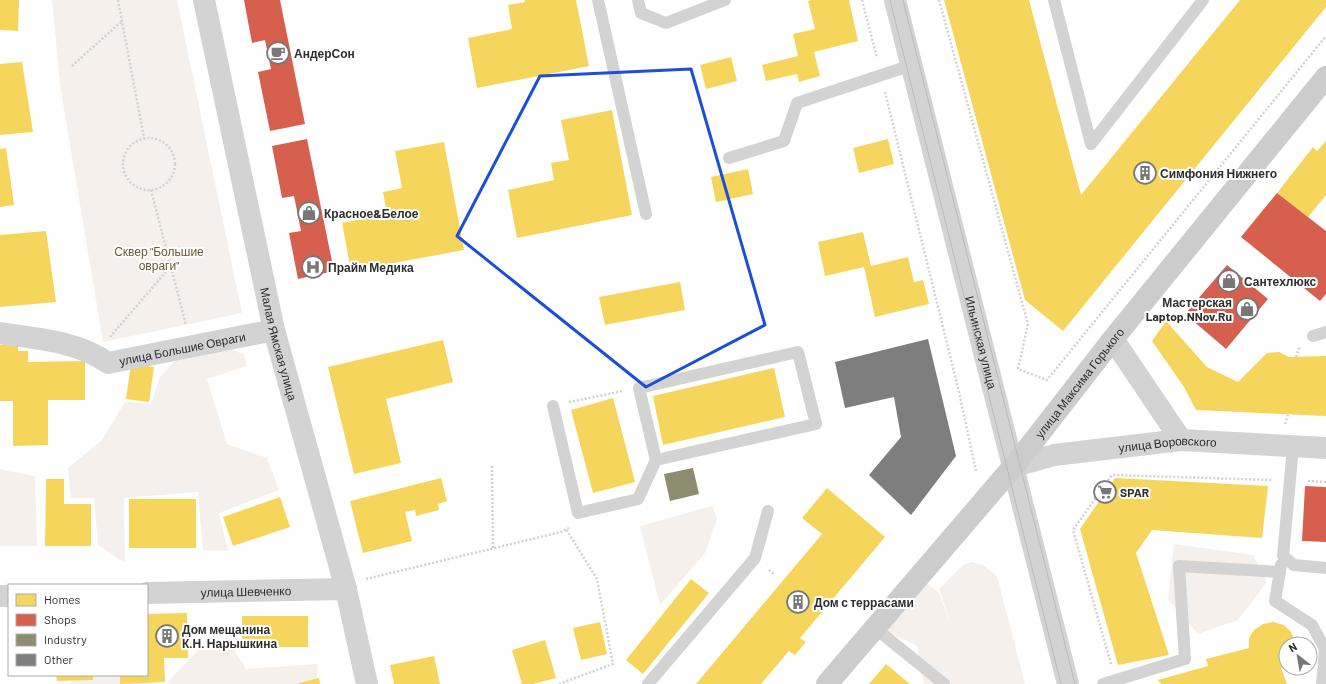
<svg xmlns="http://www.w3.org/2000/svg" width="1326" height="684" viewBox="0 0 1326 684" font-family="Barlow,sans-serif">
<rect width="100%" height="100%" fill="#fff"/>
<g fill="#f5f0eb">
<polygon points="52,0 177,0 242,313 103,342 60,85"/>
<polygon points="228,347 244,355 247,366 207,379 227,444 267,458 279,490 219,513 228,551 203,550 198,492 124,498 125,563 98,545 94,498 71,498 68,468 102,440 125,402 151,404 160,377 175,361"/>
<polygon points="0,469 35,476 37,546 0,546"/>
<polygon points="712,506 717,519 705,553 660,605 640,526"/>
<polygon points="1174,544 1253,555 1267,582 1238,620 1198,634 1168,599"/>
<polygon points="971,562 983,565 997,576 1025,684 924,684 917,646 883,630 924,581 939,593 953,631 939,589 963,565"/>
<polygon points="233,648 246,669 318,664 316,684 166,684 198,650"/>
<polygon points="147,671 152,684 70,684 75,675 147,675"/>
</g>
<g fill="#f6d55c">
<polygon points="0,0 19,0 18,31 0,30"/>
<polygon points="525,0 576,0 589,66 477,88 468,38 512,29 508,5 525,2"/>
<polygon points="811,0 849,0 858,41 814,52 820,76 799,82 797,74 766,81 762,65 798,56 793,34 815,29 808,1"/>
<polygon points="944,0 1029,0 1081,195 1240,0 1326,0 1326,7 1063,331 1025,300"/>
<polygon points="731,57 737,81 706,89 700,65"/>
<polygon points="22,62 33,132 0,135 0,64"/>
<polygon points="612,110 632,215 517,238 508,190 554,180 551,163 569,160 561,120"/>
<polygon points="888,139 894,164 859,173 853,148"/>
<polygon points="1326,141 1326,195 1308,217 1277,193 1313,147 1317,151"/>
<polygon points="444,142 464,250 351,271 342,223 387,214 383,192 402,188 395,151"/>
<polygon points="6,148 14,205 0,207 0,149"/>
<polygon points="748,169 753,194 716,202 711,177"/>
<polygon points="46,231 56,302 0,307 0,235"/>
<polygon points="863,232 871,266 908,257 914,282 923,280 929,304 875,317 864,267 825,276 818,242"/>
<polygon points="680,282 685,310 605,325 599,297"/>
<polygon points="1166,321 1207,367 1238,382 1267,353 1279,352 1289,357 1326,356 1326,416 1196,410 1184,387 1152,341"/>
<polygon points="443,340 453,382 386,399 401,463 354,474 328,367"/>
<polygon points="0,345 18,345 18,351 28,351 28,362 85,361 85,400 48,400 48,445 13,446 13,401 0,401"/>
<polygon points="131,364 154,367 149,402 126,399"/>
<polygon points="774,368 785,417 663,445 653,396"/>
<polygon points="613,398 635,482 593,493 571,410"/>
<polygon points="441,478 447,501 438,504 439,510 416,516 415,510 405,512 412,541 363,553 350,501"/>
<polygon points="1115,478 1268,486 1262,538 1152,530 1136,553 1169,655 1118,665 1080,529"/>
<polygon points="46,479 64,479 64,504 91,504 91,546 45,546"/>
<polygon points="827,488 885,537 800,638 806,642 795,655 789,651 761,684 696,684 822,534 802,518"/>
<polygon points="280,497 290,527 233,546 223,517"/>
<rect x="129" y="499" width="67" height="49"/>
<polygon points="691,579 709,593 643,674 626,660"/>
<polygon points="187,613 188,658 164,658 165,682 120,684 120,675 147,675 147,614"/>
<rect x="242" y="616" width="66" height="31"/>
<polygon points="600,622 607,654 581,660 573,628"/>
<polygon points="1273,622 1284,625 1291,632 1296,644 1286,644 1286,667 1281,668 1287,684 1161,684 1158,680 1208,666 1206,659 1249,648 1249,638 1254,630 1263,624"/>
<polygon points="545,640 556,678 533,684 522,684 512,650"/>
<polygon points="434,656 440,684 394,684 390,665"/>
<polygon points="886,664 910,684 869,684"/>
<polygon points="56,675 93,675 93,680 57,681"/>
<polygon points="319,678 320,684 299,684 299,683"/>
</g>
<g fill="#d6604d">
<polygon points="244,0 280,0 305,124 270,131 258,72 271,69 265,40 252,43"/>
<polygon points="307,139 334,271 298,279 289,233 301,231 294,196 282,198 272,146"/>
<polygon points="1277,193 1326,231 1326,294 1320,301 1241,237"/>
<polygon points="1227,265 1268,299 1226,349 1185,314"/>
<polygon points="1305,486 1326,487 1326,542 1302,541"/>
</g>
<polygon fill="#8c8c6e" points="693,468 699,494 670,501 664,474"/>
<polygon fill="#7e7e7e" points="928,339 956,456 911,515 869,475 901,437 894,397 845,408 835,362"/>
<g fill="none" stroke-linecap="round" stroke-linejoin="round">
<g stroke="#d2d2d2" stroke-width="2.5" stroke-dasharray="2 2" stroke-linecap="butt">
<polyline points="118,0 144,138"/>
<polyline points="862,0 877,58"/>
<polyline points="939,0 1028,324 1018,369 1047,380 1326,36"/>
<polyline points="72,66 122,21"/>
<polyline points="885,92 959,392 976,471"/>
<circle cx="149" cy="164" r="26"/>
<polyline points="151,190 186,325"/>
<polyline points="110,337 170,267"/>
<polyline points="1296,357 1300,346"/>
<polyline points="569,402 623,391"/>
<polyline points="1285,424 1288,415"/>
<polyline points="492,466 493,549"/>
<polyline points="1308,481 1326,482"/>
<polyline points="769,570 775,575"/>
<polyline points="366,579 561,532 569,528"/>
<polyline points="1111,664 1073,530 1112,475 1273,480"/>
<polyline points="559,684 613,664 597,579 566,529"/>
</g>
<g stroke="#d3d3d3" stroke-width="12">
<polyline points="598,0 646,214"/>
<polyline points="638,0 641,13 666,23 725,0"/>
<polyline points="1054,0 1091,144 1203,0"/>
<polyline points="729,158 784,141 797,103 912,65"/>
<polyline points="1313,336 1326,332"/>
<polyline points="553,406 578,513 638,499 656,460 639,388 798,352 816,424 656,460"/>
<polyline points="1293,447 1283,556 1294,565 1326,568"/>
<polyline points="1281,565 1275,601 1312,625 1325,649 1322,684"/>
<polyline points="875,628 944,684"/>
<polyline points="648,684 755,558 768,511"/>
<polyline points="1103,684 1185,659 1179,566 1280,572"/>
</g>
<g stroke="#d3d3d3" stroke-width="22">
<path id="s1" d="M0,333C37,339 78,341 108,363L274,330"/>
<polyline points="1113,339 1181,440"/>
<path id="s2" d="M1012,467L1054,455L1181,440L1326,448"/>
<path id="s3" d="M147,593L346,589"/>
<polyline points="0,596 9,596"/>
</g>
<g stroke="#d3d3d3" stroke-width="22">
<path id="s4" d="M204,0L274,330L346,589L367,684"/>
<path id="s5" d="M895,0L1068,684"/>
</g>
<path stroke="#ccc" stroke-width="22" id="s6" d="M827,684L1018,461L1113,339L1326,77"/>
<g stroke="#bababa" stroke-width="1">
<polyline points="890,0 1061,684"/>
<polyline points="903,0 1075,684"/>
</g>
</g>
<path fill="none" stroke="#1d4ed8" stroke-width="3" stroke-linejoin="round" d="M691,69L765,325L646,387L457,236L540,76Z"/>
<defs>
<g id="cafe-ring" transform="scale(1.15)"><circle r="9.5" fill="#fff" stroke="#777" stroke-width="1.5"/><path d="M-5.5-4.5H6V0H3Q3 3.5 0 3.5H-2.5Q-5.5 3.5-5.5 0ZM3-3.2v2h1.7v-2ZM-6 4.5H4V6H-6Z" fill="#777"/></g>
<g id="building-ring" transform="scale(1.15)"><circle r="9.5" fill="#fff" stroke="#777" stroke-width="1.5"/><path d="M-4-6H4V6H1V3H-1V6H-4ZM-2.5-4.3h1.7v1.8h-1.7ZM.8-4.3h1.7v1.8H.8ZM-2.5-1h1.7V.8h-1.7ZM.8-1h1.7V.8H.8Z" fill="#777"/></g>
<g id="shop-ring" transform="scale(1.15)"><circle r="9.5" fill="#fff" stroke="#777" stroke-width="1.5"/><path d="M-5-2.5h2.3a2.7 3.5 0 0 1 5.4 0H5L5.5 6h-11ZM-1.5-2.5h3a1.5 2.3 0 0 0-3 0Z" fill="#777"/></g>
<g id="hospital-ring" transform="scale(1.15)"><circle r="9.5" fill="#fff" stroke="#777" stroke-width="1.5"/><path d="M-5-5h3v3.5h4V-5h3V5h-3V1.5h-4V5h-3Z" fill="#777"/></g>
<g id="supermarket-ring" transform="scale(1.15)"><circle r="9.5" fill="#fff" stroke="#777" stroke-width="1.5"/><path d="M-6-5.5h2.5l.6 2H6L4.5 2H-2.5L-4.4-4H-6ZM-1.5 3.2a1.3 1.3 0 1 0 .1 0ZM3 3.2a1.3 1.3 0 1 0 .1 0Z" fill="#777"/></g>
</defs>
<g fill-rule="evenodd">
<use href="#cafe-ring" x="278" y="53"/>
<use href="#building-ring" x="1145" y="173"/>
<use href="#shop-ring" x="309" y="213"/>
<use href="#hospital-ring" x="313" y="267"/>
<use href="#shop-ring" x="1229" y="281"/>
<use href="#shop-ring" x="1247" y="309"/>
<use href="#supermarket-ring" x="1105" y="492"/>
<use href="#building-ring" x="798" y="602"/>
<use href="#building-ring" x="167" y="636"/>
</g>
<g text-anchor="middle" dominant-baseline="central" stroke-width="4" stroke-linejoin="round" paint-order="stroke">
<g font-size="12" font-weight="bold" fill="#2e2e2e" stroke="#fff" text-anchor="start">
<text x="294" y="53">АндерСон</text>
<text x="1160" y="173">Симфония Нижнего</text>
<text x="324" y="213">Красное&amp;Белое</text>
<text x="328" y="267">Прайм Медика</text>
<text x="1244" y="281">Сантехлюкс</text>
<text x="1232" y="302" text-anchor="end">Мастерская<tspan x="1232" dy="14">Laptop.NNov.Ru</tspan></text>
<text x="1120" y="492">SPAR</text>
<text x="814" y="602">Дом с террасами</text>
<text x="182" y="629">Дом мещанина<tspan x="182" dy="14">К.Н. Нарышкина</tspan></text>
</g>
<g font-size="12" fill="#6d5737" stroke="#fff">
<text x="159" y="251">Сквер "Большие<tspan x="159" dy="14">овраги"</tspan></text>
</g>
<g font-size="12" fill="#2e2e2e" stroke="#fff">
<text stroke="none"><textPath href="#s5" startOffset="353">Ильинская улица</textPath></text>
<text stroke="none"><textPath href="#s4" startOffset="352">Малая Ямская улица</textPath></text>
<text stroke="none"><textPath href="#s1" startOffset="189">улица Большие Овраги</textPath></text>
<text stroke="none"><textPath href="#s6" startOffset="393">улица Максима Горького</textPath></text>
<text stroke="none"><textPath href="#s2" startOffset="158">улица Воровского</textPath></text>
<text stroke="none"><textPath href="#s3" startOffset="99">улица Шевченко</textPath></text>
</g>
</g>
<rect x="8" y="584" width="140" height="92" fill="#ffffff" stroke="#ababab"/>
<rect x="16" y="594" width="20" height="12" fill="#f6d55c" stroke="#ababab"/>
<text x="44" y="604" font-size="12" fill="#2e2e2e">Homes</text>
<rect x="16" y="614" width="20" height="12" fill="#d6604d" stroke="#ababab"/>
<text x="44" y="624" font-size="12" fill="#2e2e2e">Shops</text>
<rect x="16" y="634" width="20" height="12" fill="#8c8c6e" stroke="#ababab"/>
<text x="44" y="644" font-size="12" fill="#2e2e2e">Industry</text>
<rect x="16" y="654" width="20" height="12" fill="#7e7e7e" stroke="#ababab"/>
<text x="44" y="664" font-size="12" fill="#2e2e2e">Other</text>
<g transform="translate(1298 656) rotate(329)"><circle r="19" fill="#ffffff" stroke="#ababab"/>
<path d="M0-3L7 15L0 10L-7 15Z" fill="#777777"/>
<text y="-6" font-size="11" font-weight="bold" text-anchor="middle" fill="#2e2e2e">N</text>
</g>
</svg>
